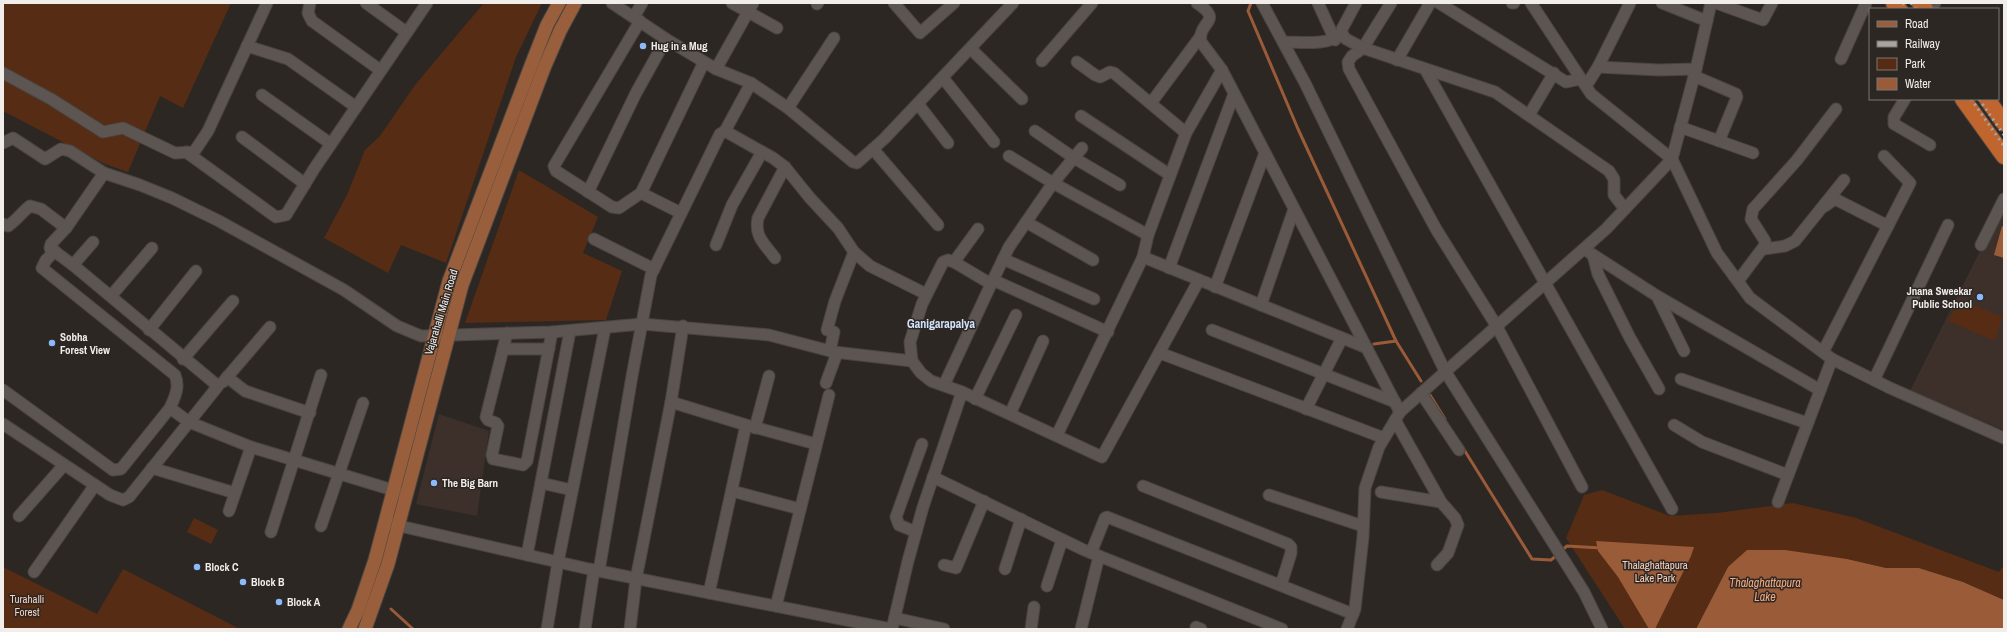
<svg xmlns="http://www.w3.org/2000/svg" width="2007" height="632" viewBox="0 0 2007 632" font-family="'Archivo Narrow',sans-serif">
<rect width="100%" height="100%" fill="#2d2723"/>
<g fill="#3d302a">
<polygon points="2004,203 2004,430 1910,391"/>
<polygon points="439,414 489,431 477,516 416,504"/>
</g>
<g fill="#562c14">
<polygon points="3,3 231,3 183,108 160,96 128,172 105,164 3,111"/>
<polygon points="484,3 542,3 516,57 446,263 401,245 388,273 324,238 347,195 365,150 380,136 415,85"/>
<polygon points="519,170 598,217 583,253 622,271 606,320 465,323"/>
<polygon points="1960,299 2002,317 1995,341 1948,321"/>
<polygon points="1602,490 1670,516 1717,513 1793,503 1856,518 1999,572 2004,565 2004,600 1963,582 1919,568 1886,568 1847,559 1728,567 1696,629 1625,629 1566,538 1584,495"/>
<polygon points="194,518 218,530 211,544 187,532"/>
<polygon points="3,567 97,614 123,569 240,629 3,629"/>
</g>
<g fill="#9a5b38">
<polygon points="2002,226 2004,227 2004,258 1994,255"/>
<polygon points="1596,541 1694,547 1691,556 1655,629 1649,629 1618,577 1598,551"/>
<polygon points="1747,550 1785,550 1847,559 1886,568 1919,568 1963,582 2004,600 2004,629 1696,629 1728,567"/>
</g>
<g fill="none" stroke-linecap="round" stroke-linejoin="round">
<g stroke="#9a5b38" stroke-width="3">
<polyline points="1251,3 1248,11 1298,129 1396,341 1421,381"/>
<polyline points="1374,344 1396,341"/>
<polyline points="1430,395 1445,419"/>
<polyline points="1463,448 1532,559 1551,560 1557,555"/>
<polyline points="1561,551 1567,546 1601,548"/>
<polyline points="391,609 413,629"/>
</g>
<g stroke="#4a4542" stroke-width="13">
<g id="minor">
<polyline points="310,3 308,13 312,21 380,70"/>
<polyline points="366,3 406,32"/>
<polyline points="612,3 666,39 716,69 751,83 788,108 853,162 857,163 884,139 1013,3"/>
<polyline points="732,3 777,28"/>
<polyline points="894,3 920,33 954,3"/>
<path d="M1197,3C1225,22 1197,21 1201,42L1222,70L1400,412"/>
<polyline points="1262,3 1305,83 1445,371 1584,592 1602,629"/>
<polyline points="1318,3 1335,40"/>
<polyline points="1391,3 1363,48 1352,56 1348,62 1349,69 1436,229 1496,325 1582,487"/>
<polyline points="1439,3 1566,82 1581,79"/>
<polyline points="1512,3 1514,3"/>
<polyline points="1662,3 1707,21"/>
<polyline points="1716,3 1763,20 1772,3"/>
<polyline points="817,4 818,3"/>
<polyline points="1931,9 1935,3"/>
<polyline points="634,17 642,3"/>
<polyline points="640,21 554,166 556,171 612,207 619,208 641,193 681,213"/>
<polyline points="1342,34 1346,39 1363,48 1495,92 1609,171 1614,179 1614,195 1625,209"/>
<path d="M1283,42C1302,42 1327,46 1342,34V29L1356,3"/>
<polyline points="247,46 288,59 356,107"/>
<polyline points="971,49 1022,99"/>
<polyline points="1841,59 1866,3"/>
<polyline points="1397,60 1430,3"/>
<polyline points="1042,61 1092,3"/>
<polyline points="1077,62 1095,75 1100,77 1110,72 1114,73 1186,133"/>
<polyline points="1598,67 1659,70 1696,69 1711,3"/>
<polyline points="716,69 753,3"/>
<polyline points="1425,69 1672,509"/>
<polyline points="1696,69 1672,159 1717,253 1750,298 1832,359 1890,388 2004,438"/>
<polyline points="3,73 51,99 103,132 123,128 175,153 194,152 208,131 267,3"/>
<polyline points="1694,76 1736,94 1737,97 1719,141"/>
<polyline points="943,78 994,142"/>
<polyline points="1586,86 1598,67 1630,3"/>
<polyline points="262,95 331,144"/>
<polyline points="1905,99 1894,117 1894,124 1930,145"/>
<polyline points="1151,103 1200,37"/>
<polyline points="918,104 948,143"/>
<polyline points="788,108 834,38"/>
<polyline points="1529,115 1554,73"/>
<polyline points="1081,116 1170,175"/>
<polyline points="1680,127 1753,153"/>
<polyline points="725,131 751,83"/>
<polyline points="1035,131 1074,158 1120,185"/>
<polyline points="242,137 305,184"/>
<polyline points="3,143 13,138 45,159 61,149 70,151 104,173"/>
<polyline points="873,149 938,225"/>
<polyline points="186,152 276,217 286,215 314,169 427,3"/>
<polyline points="1009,156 1053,183 1148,235"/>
<polyline points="588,192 636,93 666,39"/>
<polyline points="641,193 704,62"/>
<polyline points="1825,206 1835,199 1888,226"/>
<polyline points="1026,222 1093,260"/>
<path d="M3,224L8,226C17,220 22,212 30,206L41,209L66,228"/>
<polyline points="594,239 654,269"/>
<polyline points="716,245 732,205 762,152"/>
<polyline points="1981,245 2004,199"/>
<polyline points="1584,249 1657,296 1820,390"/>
<polyline points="1764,249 1785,246 1795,241 1844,180"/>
<polyline points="1593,255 1598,274 1630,338 1659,389"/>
<polyline points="1143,257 1367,348"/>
<path d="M775,258C765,244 754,237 758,218L785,167"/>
<polyline points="1003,259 1094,299"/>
<polyline points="954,262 978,229"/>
<polyline points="73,265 93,242"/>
<polyline points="1169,268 1234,94"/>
<polyline points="993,280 1009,247 1053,183 1082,148"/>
<polyline points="1738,281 1765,245 1765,241 1751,219 1753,209 1797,160 1836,109"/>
<polyline points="1215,287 1265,153"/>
<polyline points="111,296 152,248"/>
<polyline points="1657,296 1684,351"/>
<polyline points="1261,305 1294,209"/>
<polyline points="149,330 196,271"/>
<polyline points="1212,330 1395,402"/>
<polyline points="507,333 486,417 488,420 496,423 498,426 492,455 493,459 523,465 527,461 552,332"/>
<polyline points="503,349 549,349"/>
<polyline points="830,351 834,332 827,330 835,301 854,252"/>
<polyline points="1823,352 1910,183 1884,156"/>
<polyline points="1160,353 1384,438"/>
<polyline points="183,359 233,301"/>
<polyline points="912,361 910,342 922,304 943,262 948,260 954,262 991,284"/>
<polyline points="227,377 245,391 310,413"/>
<polyline points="1681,379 1807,423"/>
<polyline points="1874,380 1948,225"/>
<polyline points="223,382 270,327"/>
<polyline points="826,383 837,353"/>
<polyline points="944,385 993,280 1108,332"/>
<path d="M3,390L113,470L121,469L170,408C175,397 180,387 175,375L42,268L46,260L55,251"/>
<polyline points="1421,393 1459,450"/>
<polyline points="975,399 1016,315"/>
<polyline points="671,402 683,326"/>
<polyline points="170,408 189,422 251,447 406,494"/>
<polyline points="1306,409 1342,338"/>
<polyline points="1010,414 1043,341"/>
<polyline points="1395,420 1441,502 1455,518 1458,525 1448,553 1437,565"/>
<polyline points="3,424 110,495 123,500 129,497 218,386 73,265 50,248 51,244 66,228 104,173 140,185 172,198 219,221 344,290 397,326 421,336 552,332 642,324 769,335 834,352 912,361 921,373 931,381 962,392 1102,457 1199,280"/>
<polyline points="746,425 816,444"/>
<polyline points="1674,425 1702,442 1788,475"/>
<polyline points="755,428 769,376"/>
<polyline points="1057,435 1143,257 1148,235 1186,133 1222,70"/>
<polyline points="152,468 235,493"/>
<polyline points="933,477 1084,550 1282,629"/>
<polyline points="541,483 572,490"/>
<polyline points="1143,486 1288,544 1291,547 1291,553 1281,585"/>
<polyline points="732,491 800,509"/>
<polyline points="1381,492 1441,502"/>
<polyline points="1269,495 1363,526"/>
<polyline points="1778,502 1832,359"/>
<polyline points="229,511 251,447"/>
<polyline points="19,516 64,465"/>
<polyline points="391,524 589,569 891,629"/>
<polyline points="321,526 363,403"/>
<polyline points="271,532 321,375"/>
<polyline points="916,532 899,525 896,517 922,444"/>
<polyline points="1091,553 1105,518 1107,517 1353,614"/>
<polyline points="527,555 570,331"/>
<polyline points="944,565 956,568 984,501"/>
<polyline points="1005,569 1021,519"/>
<polyline points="599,571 632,376 651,275 720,134 725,131 773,158 785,167 810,198 838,228 854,252 870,266 926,294"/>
<polyline points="34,572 95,485"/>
<polyline points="1047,586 1062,540"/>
<polyline points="776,606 829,395"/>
<polyline points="895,618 944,629"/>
<polyline points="1196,627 1201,629"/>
<polyline points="547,629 558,562 605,328"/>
<polyline points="585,629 594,570"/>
<polyline points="630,629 636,579 671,402 746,425 709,593"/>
<polyline points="892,629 908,561 923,507 962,392"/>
<polyline points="1031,629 1034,607"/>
<polyline points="1081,629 1099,556"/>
<polyline points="1347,629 1355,609 1363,537 1365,488 1379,447 1400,412 1606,229 1672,159 1591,94 1531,3"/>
</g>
</g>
<g stroke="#4a4542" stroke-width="15">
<g id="major">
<polyline points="349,629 358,610 375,560 449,281 532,63 547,25 559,3"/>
<polyline points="365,629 388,564 462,285 544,68 560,31 575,3"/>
</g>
</g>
<g stroke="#4a4542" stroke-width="18">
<g id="highway">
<polyline points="1894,3 1899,9"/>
<polyline points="1920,3 1925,9"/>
<polyline points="1963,99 2004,156"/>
<polyline points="1987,99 2004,123"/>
</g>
</g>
<use href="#minor" stroke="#5c5551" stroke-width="11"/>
<use href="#major" stroke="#995f3c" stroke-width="13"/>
<use href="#highway" stroke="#c1652e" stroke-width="16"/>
<g stroke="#a9a4a2" stroke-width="3" stroke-dasharray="2 4" stroke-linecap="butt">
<polyline points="1903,3 1907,9"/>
<polyline points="1911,3 1916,9"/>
<polyline points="1971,99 2004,146"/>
<polyline points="1979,99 2004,135"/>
</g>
</g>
<g fill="#8cb9fc" stroke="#2d2723" stroke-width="1.5">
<circle cx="643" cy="46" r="4"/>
<circle cx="1980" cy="297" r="4"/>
<circle cx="52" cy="343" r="4"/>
<circle cx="434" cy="483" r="4"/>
<circle cx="197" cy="567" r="4"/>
<circle cx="243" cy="582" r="4"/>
<circle cx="279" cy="602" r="4"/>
</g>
<g text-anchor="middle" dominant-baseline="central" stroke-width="3" stroke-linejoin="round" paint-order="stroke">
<g font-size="11" font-weight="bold" fill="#f1edeb" stroke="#2d2723" text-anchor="start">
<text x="651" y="46">Hug in a Mug</text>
<text x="1972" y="291" text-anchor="end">Jnana Sweekar<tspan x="1972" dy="13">Public School</tspan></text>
<text x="60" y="337">Sobha<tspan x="60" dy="13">Forest View</tspan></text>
<text x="442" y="483">The Big Barn</text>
<text x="205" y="567">Block C</text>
<text x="251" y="582">Block B</text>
<text x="287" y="602">Block A</text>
</g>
<g font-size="11" fill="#f1edeb" stroke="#2d2723">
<text transform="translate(441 312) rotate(-73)">Vajarahalli Main Road</text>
</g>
<g font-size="11" fill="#f9d2bf" stroke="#2d2723">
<text x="1655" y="565">Thalaghattapura<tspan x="1655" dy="13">Lake Park</tspan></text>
<text x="27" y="599">Turahalli<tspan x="27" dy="13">Forest</tspan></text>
</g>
<g font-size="12" font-weight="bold" fill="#d2e3fd" stroke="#2d2723">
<text x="941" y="324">Ganigarapalya</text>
</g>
<g font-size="12" font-style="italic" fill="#f5ab84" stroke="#2d2723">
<text x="1765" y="583">Thalaghattapura<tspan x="1765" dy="14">Lake</tspan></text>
</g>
</g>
<rect width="2007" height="632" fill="none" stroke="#f1edeb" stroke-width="8"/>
<rect x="1869" y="8" width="130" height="92" fill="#2d2723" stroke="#7b7673"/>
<rect x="1877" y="21" width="20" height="6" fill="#995f3c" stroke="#7b7673"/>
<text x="1905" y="28" font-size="12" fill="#f1edeb">Road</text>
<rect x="1877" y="41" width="20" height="6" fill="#a9a4a2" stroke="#7b7673"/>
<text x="1905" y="48" font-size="12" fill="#f1edeb">Railway</text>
<rect x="1877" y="58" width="20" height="12" fill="#562c14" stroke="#7b7673"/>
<text x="1905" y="68" font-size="12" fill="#f1edeb">Park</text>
<rect x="1877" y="78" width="20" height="12" fill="#9a5b38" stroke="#7b7673"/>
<text x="1905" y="88" font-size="12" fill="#f1edeb">Water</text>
</svg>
